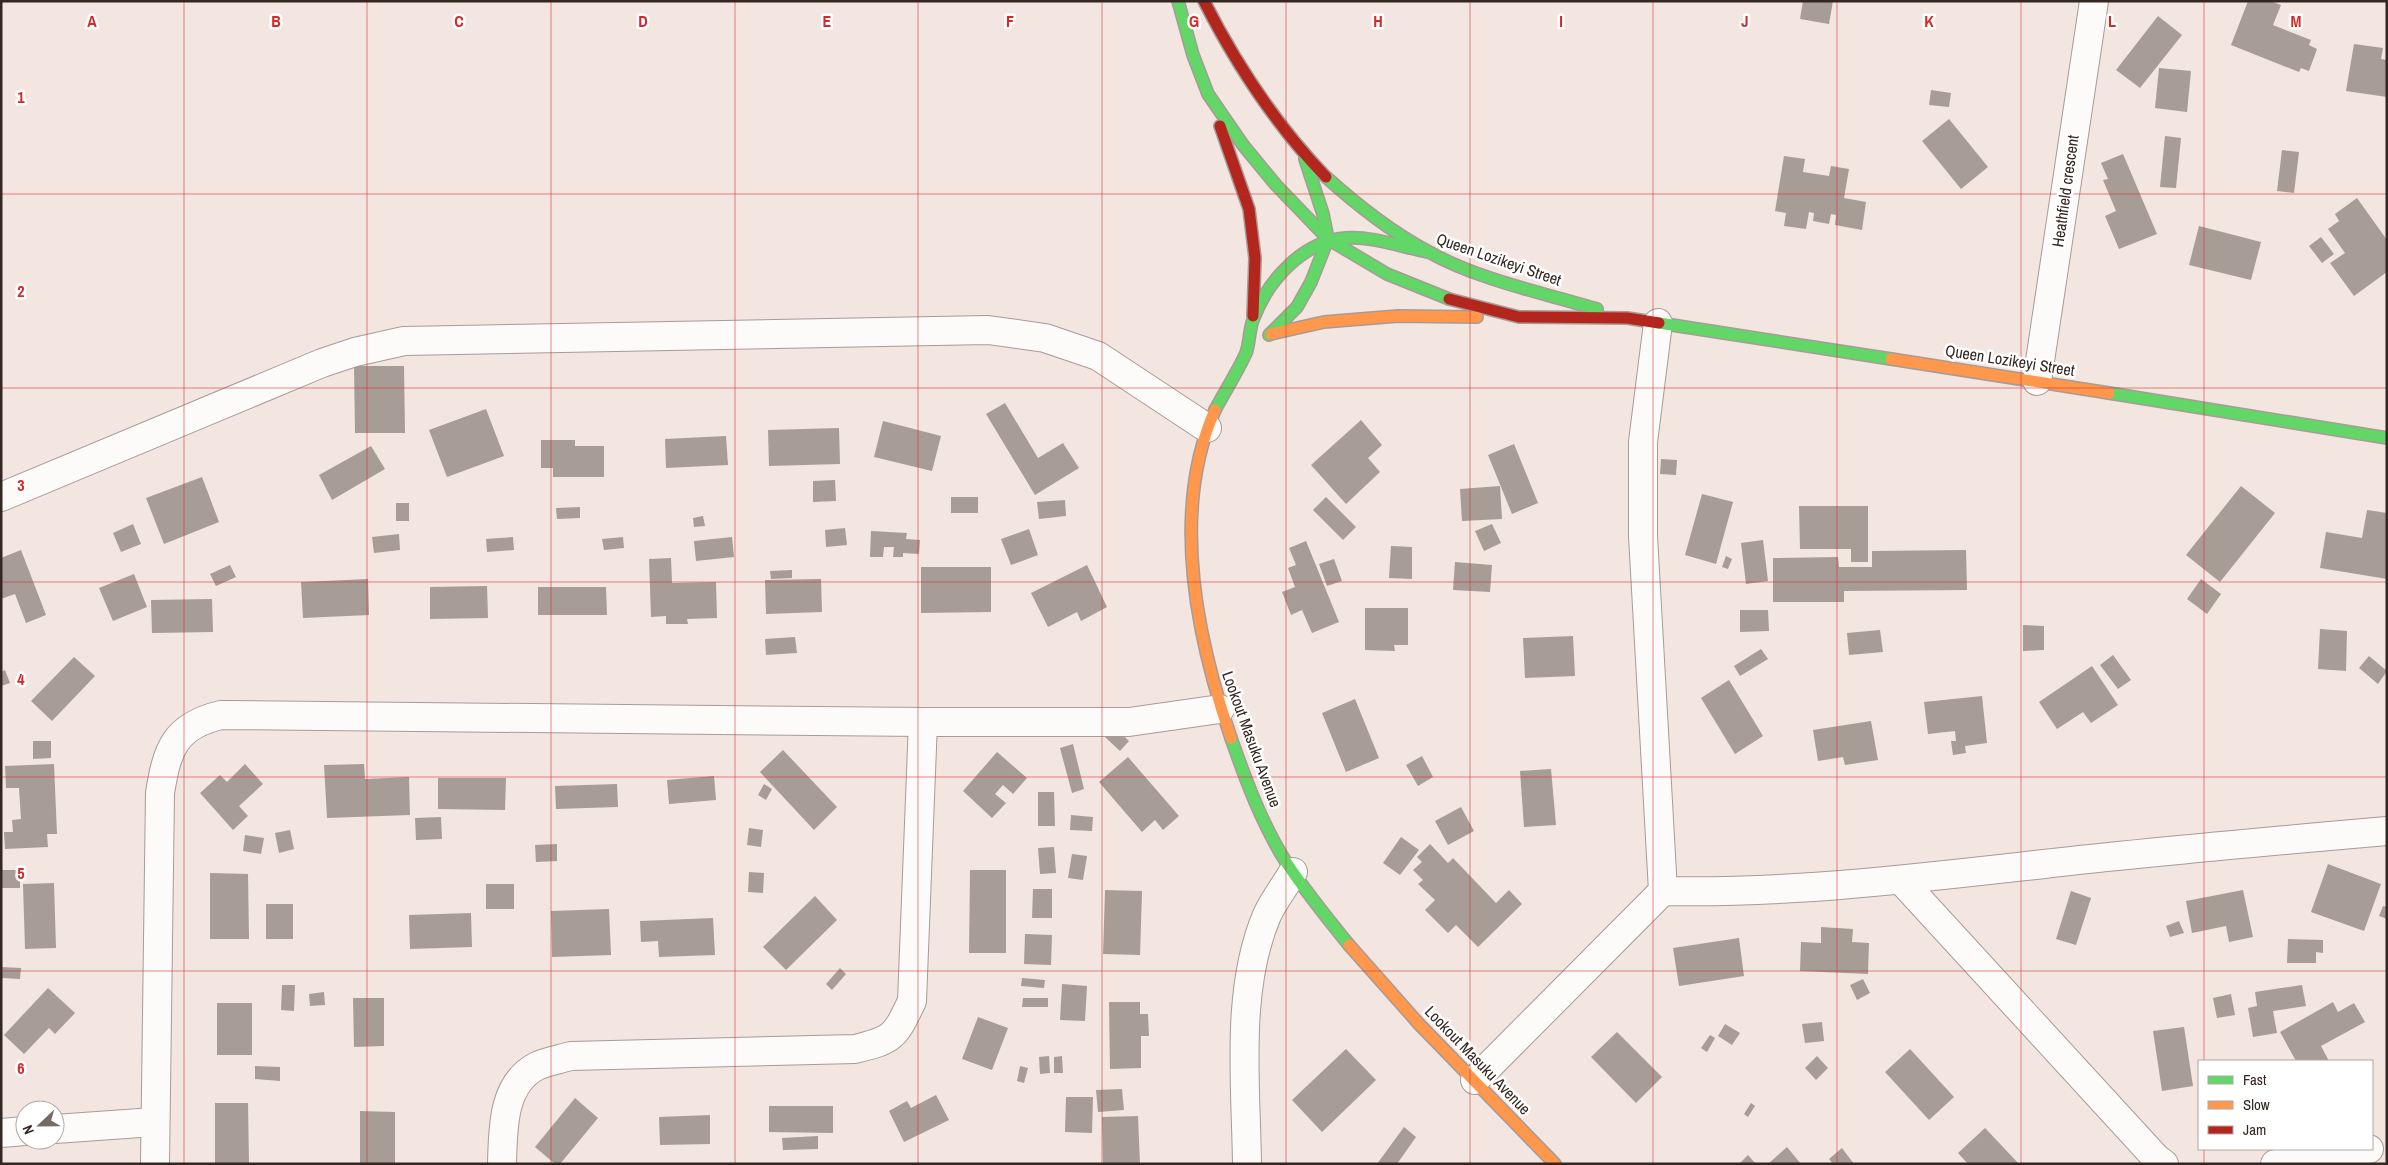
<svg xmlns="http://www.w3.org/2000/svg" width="2388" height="1165" viewBox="0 0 2388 1165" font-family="'Archivo Narrow',sans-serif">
<rect width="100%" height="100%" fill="#f3e6e1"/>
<g fill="#a89c97">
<polygon points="1803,1 1833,1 1829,24 1800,19"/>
<polygon points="2248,1 2270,1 2281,5 2273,25 2311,40 2309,45 2317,49 2309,71 2301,68 2299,72 2231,45"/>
<polygon points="2158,16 2182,35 2140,88 2116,70"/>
<polygon points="2354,44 2383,48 2381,59 2387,60 2387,97 2346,91"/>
<polygon points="2159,68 2191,71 2187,112 2155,108"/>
<polygon points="1931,90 1951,93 1949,107 1929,105"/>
<polygon points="1949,119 1988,167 1961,189 1922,141"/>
<polygon points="2165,136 2181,138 2176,188 2160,187"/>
<polygon points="2282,150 2299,152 2294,193 2277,191"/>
<polygon points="2123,154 2157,234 2119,249 2105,216 2116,211 2103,180 2108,179 2101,163"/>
<polygon points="1784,156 1805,159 1803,172 1829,176 1831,166 1849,169 1844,198 1866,202 1862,230 1835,225 1836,215 1831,214 1829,224 1813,221 1814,213 1809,212 1806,229 1784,226 1786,213 1775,211"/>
<polygon points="2357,198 2387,240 2387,272 2354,296 2330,263 2345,253 2328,229 2339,221 2335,214"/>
<polygon points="2199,226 2261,242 2251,280 2189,265"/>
<polygon points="2321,237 2334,254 2322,263 2309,246"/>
<polygon points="354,366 404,366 405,433 355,433"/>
<polygon points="1005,403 1038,458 1063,443 1079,468 1035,495 986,414"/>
<polygon points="486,409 504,456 447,477 429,430"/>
<polygon points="1361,420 1382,445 1368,458 1380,472 1346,504 1311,465"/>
<polygon points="883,421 941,436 932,471 874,457"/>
<polygon points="839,428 840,464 769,466 768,430"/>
<polygon points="726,436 728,465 666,468 665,439"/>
<polygon points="541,440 575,440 575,446 604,446 604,477 553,477 553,468 541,468"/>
<polygon points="1514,444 1538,503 1512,514 1488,455"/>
<polygon points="371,446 385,469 332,500 319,475"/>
<polygon points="1661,459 1677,460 1676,475 1660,474"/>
<polygon points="202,477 219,522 164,544 146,498"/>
<polygon points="835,480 836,501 813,502 813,481"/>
<polygon points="1500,486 1502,519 1462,521 1460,489"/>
<polygon points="2241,486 2275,513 2220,582 2186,555"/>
<polygon points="1702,494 1733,502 1716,564 1685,555"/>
<rect x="951" y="497" width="27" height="16"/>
<polygon points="1326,497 1356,527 1343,540 1313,510"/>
<polygon points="1065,500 1066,516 1039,519 1037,502"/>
<rect x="396" y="503" width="13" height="18"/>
<polygon points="1799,506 1868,506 1868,562 1851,562 1851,549 1800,549"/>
<polygon points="580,507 580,518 557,519 556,508"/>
<polygon points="2367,510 2387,513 2387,579 2320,568 2326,532 2362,538"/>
<polygon points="703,516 705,526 694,527 693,518"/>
<polygon points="133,524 141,544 121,552 113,533"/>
<polygon points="1492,524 1501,543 1484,551 1475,531"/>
<polygon points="845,528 847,545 826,547 825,530"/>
<polygon points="1029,529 1038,555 1011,565 1001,539"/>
<polygon points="871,531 907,533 906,539 920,540 919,554 903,553 903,557 893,557 894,547 884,547 883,557 870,557"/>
<polygon points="399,534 400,550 374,553 372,537"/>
<polygon points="513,537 514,550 487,552 486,539"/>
<polygon points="623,537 624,548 604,550 602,539"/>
<polygon points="732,537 734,557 696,561 694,541"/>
<polygon points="1763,540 1768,581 1746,584 1741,543"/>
<polygon points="1306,541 1339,622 1312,633 1302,610 1291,615 1282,592 1295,587 1288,568 1296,565 1289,548"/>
<polygon points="1391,546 1412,547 1412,579 1389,578"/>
<polygon points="21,550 46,615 26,623 15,594 1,599 1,558"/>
<polygon points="1966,550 1967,590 1844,591 1844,602 1773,602 1773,558 1838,557 1839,567 1872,567 1872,551"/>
<polygon points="1726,556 1732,559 1728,569 1722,567"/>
<polygon points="671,558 672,583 716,582 717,618 687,619 688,624 666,624 666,616 651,617 649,559"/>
<polygon points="1334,559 1342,581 1327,586 1319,564"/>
<polygon points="1455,562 1492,565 1490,592 1453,590"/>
<polygon points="230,565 236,577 216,586 210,574"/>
<polygon points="1087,565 1107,607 1081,621 1077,612 1048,627 1031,593"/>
<polygon points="921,567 991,567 991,612 921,613"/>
<polygon points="792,570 792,578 771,579 770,571"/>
<polygon points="134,574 147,607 113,621 99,588"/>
<polygon points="368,579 369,615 303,618 301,582"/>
<polygon points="821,579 822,612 766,614 765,580"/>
<polygon points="2201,579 2221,594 2207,614 2187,599"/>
<polygon points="487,586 488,618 430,619 430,587"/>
<polygon points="538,587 606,587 607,615 538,615"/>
<polygon points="212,599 213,632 152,633 151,600"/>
<polygon points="1365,608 1408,608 1408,645 1394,645 1395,651 1365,650"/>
<polygon points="1740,610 1768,610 1769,631 1740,632"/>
<polygon points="2023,625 2044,626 2044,650 2023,651"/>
<polygon points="2320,629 2347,631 2346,671 2318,669"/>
<polygon points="1880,630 1883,652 1849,655 1847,633"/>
<polygon points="1573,636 1575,676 1525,678 1523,638"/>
<polygon points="795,637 797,653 766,655 765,639"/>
<polygon points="1761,649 1768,659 1740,676 1734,666"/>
<polygon points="2113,655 2131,680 2118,689 2100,665"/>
<polygon points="2369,656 2387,671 2378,684 2359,668"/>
<polygon points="74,657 95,676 52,721 31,701"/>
<polygon points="2092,666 2118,705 2091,723 2083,712 2057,729 2039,702"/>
<polygon points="5,670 10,683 1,686 1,672"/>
<polygon points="1729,680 1763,736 1735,754 1701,698"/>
<polygon points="1982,696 1987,743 1965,746 1966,753 1953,755 1951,741 1956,741 1955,731 1928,734 1924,702"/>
<polygon points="1355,699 1379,758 1346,772 1322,713"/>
<polygon points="1871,721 1878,760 1845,765 1843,757 1818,761 1813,730"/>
<polygon points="1114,727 1129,741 1120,751 1105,737"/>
<polygon points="33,741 51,741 51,758 33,759"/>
<polygon points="1073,744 1084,789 1072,793 1060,748"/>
<polygon points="783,750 837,807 814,830 760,772"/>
<polygon points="997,752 1027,778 1013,794 1003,785 995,794 1006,803 992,818 963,791"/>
<polygon points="1422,756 1433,777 1418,786 1406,765"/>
<polygon points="1128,757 1179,816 1163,830 1155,820 1142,832 1099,782"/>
<polygon points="54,764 57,834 47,834 48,847 5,849 4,832 13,832 12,820 21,819 19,788 6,788 5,766"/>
<polygon points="245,764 263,784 239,806 248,816 233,830 200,793 220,775 227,782"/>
<polygon points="364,764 365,779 409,777 410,815 327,818 324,765"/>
<polygon points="1551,769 1556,825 1524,827 1520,771"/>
<polygon points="714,776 716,800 669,804 667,780"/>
<polygon points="438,778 506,778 505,810 438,809"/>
<polygon points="617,784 618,807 556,809 555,786"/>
<polygon points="764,784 772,789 766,800 758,795"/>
<polygon points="1038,792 1054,792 1055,826 1038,826"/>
<polygon points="1461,807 1474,831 1448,845 1435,821"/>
<polygon points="1071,815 1093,817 1092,831 1070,830"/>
<polygon points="441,817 442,839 416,840 415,818"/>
<polygon points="749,828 763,830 761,847 747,845"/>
<polygon points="290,830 294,849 279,853 275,833"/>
<polygon points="245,835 264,838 261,854 243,851"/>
<polygon points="1401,837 1419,850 1400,875 1383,863"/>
<polygon points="557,844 557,861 536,862 535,845"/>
<polygon points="1430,844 1448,863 1453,858 1496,903 1509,890 1522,904 1478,947 1456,925 1448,933 1425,910 1435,900 1418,884 1423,880 1413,870 1422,862 1417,857"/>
<polygon points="1054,847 1056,873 1040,874 1038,848"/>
<polygon points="1072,854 1087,856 1083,880 1068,878"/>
<polygon points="2328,864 2381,884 2364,931 2311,912"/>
<rect x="1" y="870" width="19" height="18"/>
<polygon points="970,870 1006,870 1006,953 969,953"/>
<polygon points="749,872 764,873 763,893 748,892"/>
<polygon points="210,873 248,874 249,939 210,939"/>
<polygon points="54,883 56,948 25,949 23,884"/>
<rect x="486" y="884" width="28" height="25"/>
<polygon points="1033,889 1052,889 1052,918 1032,918"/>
<polygon points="1105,890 1142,891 1140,955 1103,954"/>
<polygon points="2243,890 2253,937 2229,942 2226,926 2192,933 2186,901"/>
<polygon points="2071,891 2091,898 2076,945 2056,939"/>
<polygon points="815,896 837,920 786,970 763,947"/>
<rect x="266" y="904" width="27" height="35"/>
<polygon points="2383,906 2387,907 2387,919 2379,916"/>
<polygon points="609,909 611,955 552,957 551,911"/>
<polygon points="471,913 472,947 410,949 409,915"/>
<polygon points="713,918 715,955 659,957 658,941 641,942 640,921"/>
<polygon points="2179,921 2184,933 2170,937 2166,926"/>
<polygon points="1821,927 1853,929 1852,942 1869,943 1868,974 1800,971 1801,942 1821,943"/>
<polygon points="1025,934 1052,935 1051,965 1024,964"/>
<polygon points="1739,938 1744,976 1679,986 1673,948"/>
<polygon points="2288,939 2323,940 2323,953 2316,952 2316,963 2287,963"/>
<polygon points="1,967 21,968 20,979 1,978"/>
<polygon points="840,968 846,974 832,990 826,984"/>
<polygon points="1022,978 1045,980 1044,988 1021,986"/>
<polygon points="1863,979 1870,993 1857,1000 1850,985"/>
<polygon points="1062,984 1087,986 1085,1021 1060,1020"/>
<polygon points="282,985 295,985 294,1011 281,1010"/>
<polygon points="2302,985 2306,1006 2273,1011 2277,1033 2253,1037 2248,1008 2257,1006 2255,992"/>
<polygon points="48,988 75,1013 55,1034 49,1028 24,1054 4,1035"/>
<polygon points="324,992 325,1005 310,1006 309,994"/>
<polygon points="2231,994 2235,1015 2217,1018 2213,998"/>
<polygon points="353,998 384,998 384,1046 354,1047"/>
<polygon points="1023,998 1048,998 1048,1007 1022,1007"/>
<polygon points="1109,1002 1140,1002 1140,1014 1148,1014 1149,1036 1141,1036 1141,1068 1110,1069"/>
<polygon points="2333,1002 2338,1012 2354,1003 2365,1022 2321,1046 2329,1061 2296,1061 2280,1032"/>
<rect x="217" y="1003" width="35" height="52"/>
<polygon points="978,1017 1008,1028 992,1070 962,1059"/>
<polygon points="1822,1022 1824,1041 1805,1043 1802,1024"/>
<polygon points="1725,1024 1740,1033 1732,1045 1718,1036"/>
<polygon points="2184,1027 2193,1086 2162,1091 2153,1031"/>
<polygon points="1617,1032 1662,1077 1636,1103 1591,1057"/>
<polygon points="1710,1035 1715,1038 1707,1052 1701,1048"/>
<polygon points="1346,1049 1376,1080 1322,1132 1292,1100"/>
<polygon points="1910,1049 1954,1097 1929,1120 1885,1072"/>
<polygon points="1049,1056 1050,1073 1040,1074 1039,1057"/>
<polygon points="1062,1056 1063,1073 1054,1073 1054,1057"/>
<polygon points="1817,1056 1828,1068 1816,1080 1805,1068"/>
<polygon points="255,1066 280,1067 280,1081 255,1079"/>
<polygon points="1020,1066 1028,1068 1024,1083 1017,1081"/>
<polygon points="1122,1089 1124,1110 1098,1112 1096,1090"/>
<polygon points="936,1095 949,1120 904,1142 889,1111 907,1101 911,1108"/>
<polygon points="1066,1097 1093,1097 1092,1133 1065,1132"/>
<polygon points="575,1098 598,1118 560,1164 555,1164 535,1147"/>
<polygon points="215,1103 248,1103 249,1164 215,1164"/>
<polygon points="1751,1103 1755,1106 1748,1117 1744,1114"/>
<polygon points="769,1106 833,1106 833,1133 769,1132"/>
<polygon points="360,1111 395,1112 395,1164 360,1164"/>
<polygon points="710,1115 710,1144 660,1145 659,1117"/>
<polygon points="1138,1116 1140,1164 1103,1164 1102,1117"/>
<polygon points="1404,1127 1416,1137 1397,1164 1377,1164"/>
<polygon points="1985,1128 2019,1164 1968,1164 1958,1153"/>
<polygon points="818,1136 818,1149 783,1150 782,1138"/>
<polygon points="1787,1147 1801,1164 1768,1164"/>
<polygon points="1842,1148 1854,1164 1833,1164 1829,1159"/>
<polygon points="1748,1155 1756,1164 1739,1164"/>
</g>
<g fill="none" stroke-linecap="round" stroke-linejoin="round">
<g stroke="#a79b97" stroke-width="30">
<g id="street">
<polyline points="1658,323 1643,442 1643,536 1663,891"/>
<polyline points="2037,381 2094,1"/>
<polyline points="1,497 322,363 355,352 404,341 988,330 1045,338 1098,356 1207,428"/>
<polyline points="1901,880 2156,1158 2164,1164"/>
<path d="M1475,1080L1663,891C1790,894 1918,878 2044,864C2158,851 2272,841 2387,831"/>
<polyline points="55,1129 154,1122"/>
<polyline points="1,1133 25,1131"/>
<path d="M155,1164L160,793C167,750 174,726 221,715L923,722H1129L1220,709"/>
<path d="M502,1164C503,1129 502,1084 537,1066C547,1061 561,1059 571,1056L855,1049C893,1040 895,1037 912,1001L923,722"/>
<path d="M1247,1164C1246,1084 1235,990 1267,915C1274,900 1285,886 1293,872"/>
<polyline points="2275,1164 2369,1149"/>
</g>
</g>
<g stroke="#a79b97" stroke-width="14">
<g id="fast">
<polyline points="1178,1 1193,55 1208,94 1243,145 1276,185 1328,239 1387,274 1449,299"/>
<path d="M1326,177C1357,205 1390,231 1427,251C1479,280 1540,292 1597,309"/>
<polyline points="1659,323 1891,359"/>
<polyline points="1269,335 1297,307 1311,282 1328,239 1323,214 1305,159"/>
<polyline points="2109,393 2387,438"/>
<path d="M1215,410C1225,391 1237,373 1246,353C1250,342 1249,330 1253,320C1267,281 1303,241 1346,238C1373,236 1401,247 1428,252"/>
<path d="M1231,738C1246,781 1262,824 1286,862C1305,891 1327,918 1349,945"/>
</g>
</g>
<g stroke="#a79b97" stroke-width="14">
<g id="slow">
<polyline points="1271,334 1324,322 1398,316 1477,317"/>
<polyline points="1891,359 2109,393"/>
<path d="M1215,410C1170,511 1197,639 1231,738"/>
<polyline points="1349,945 1419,1024 1555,1164"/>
</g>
</g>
<g stroke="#a79b97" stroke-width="14">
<g id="jam">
<path d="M1204,1C1237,66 1275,124 1326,177"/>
<polyline points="1220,126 1249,209 1255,258 1253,316"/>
<polyline points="1449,299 1519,317 1627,318 1659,323"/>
</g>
</g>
<use href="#street" stroke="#fdfbfa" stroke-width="28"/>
<use href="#fast" stroke="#63d668" stroke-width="11"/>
<use href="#slow" stroke="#ff974d" stroke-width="11"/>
<use href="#jam" stroke="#b3261e" stroke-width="11"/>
</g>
<path fill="none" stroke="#d62828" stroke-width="1" stroke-opacity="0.55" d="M184,1V1164M367,1V1164M551,1V1164M735,1V1164M918,1V1164M1102,1V1164M1286,1V1164M1470,1V1164M1653,1V1164M1837,1V1164M2021,1V1164M2204,1V1061M1,194H2387M1,388H2387M1,582H2387M1,777H2387M1,971H2387M2204,1149V1164"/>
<g text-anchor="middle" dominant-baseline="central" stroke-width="5" stroke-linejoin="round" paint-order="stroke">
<g font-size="16" fill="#342621" stroke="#fff">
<text transform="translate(2065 191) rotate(-82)">Heathfield crescent</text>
<text transform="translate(1499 259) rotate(19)">Queen Lozikeyi Street</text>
<text transform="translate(2010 360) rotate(9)">Queen Lozikeyi Street</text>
<text transform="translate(1252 739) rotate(70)">Lookout Masuku Avenue</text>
<text transform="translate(1478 1060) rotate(46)">Lookout Masuku Avenue</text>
</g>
</g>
<g font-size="16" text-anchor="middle" font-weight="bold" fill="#d62828" stroke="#fff" stroke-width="5" stroke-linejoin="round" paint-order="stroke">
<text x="92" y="27">A</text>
<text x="276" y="27">B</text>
<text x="459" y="27">C</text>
<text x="643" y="27">D</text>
<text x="827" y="27">E</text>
<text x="1010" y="27">F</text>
<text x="1194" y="27">G</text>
<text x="1378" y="27">H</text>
<text x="1561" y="27">I</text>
<text x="1745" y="27">J</text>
<text x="1929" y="27">K</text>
<text x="2112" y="27">L</text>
<text x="2296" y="27">M</text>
<text x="21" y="103">1</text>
<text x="21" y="297">2</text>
<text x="21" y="491">3</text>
<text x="21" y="685">4</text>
<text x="21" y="879">5</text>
<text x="21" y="1074">6</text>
</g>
<rect width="2388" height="1165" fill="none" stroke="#342621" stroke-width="5"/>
<rect x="2198" y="1060" width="175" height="90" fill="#ffffff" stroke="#aea8a6"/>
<rect x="2208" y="1076" width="25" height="8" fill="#63d668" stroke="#aea8a6"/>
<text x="2243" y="1085" font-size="15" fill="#342621">Fast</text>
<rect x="2208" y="1101" width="25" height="8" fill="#ff974d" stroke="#aea8a6"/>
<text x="2243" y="1110" font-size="15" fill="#342621">Slow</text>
<rect x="2208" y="1126" width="25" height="8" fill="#b3261e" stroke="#aea8a6"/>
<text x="2243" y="1135" font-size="15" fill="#342621">Jam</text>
<g transform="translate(40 1125) rotate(248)"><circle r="24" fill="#ffffff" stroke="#aea8a6"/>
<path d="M0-4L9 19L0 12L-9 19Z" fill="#776964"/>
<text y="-8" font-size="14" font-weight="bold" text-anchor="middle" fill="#342621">N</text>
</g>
</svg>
